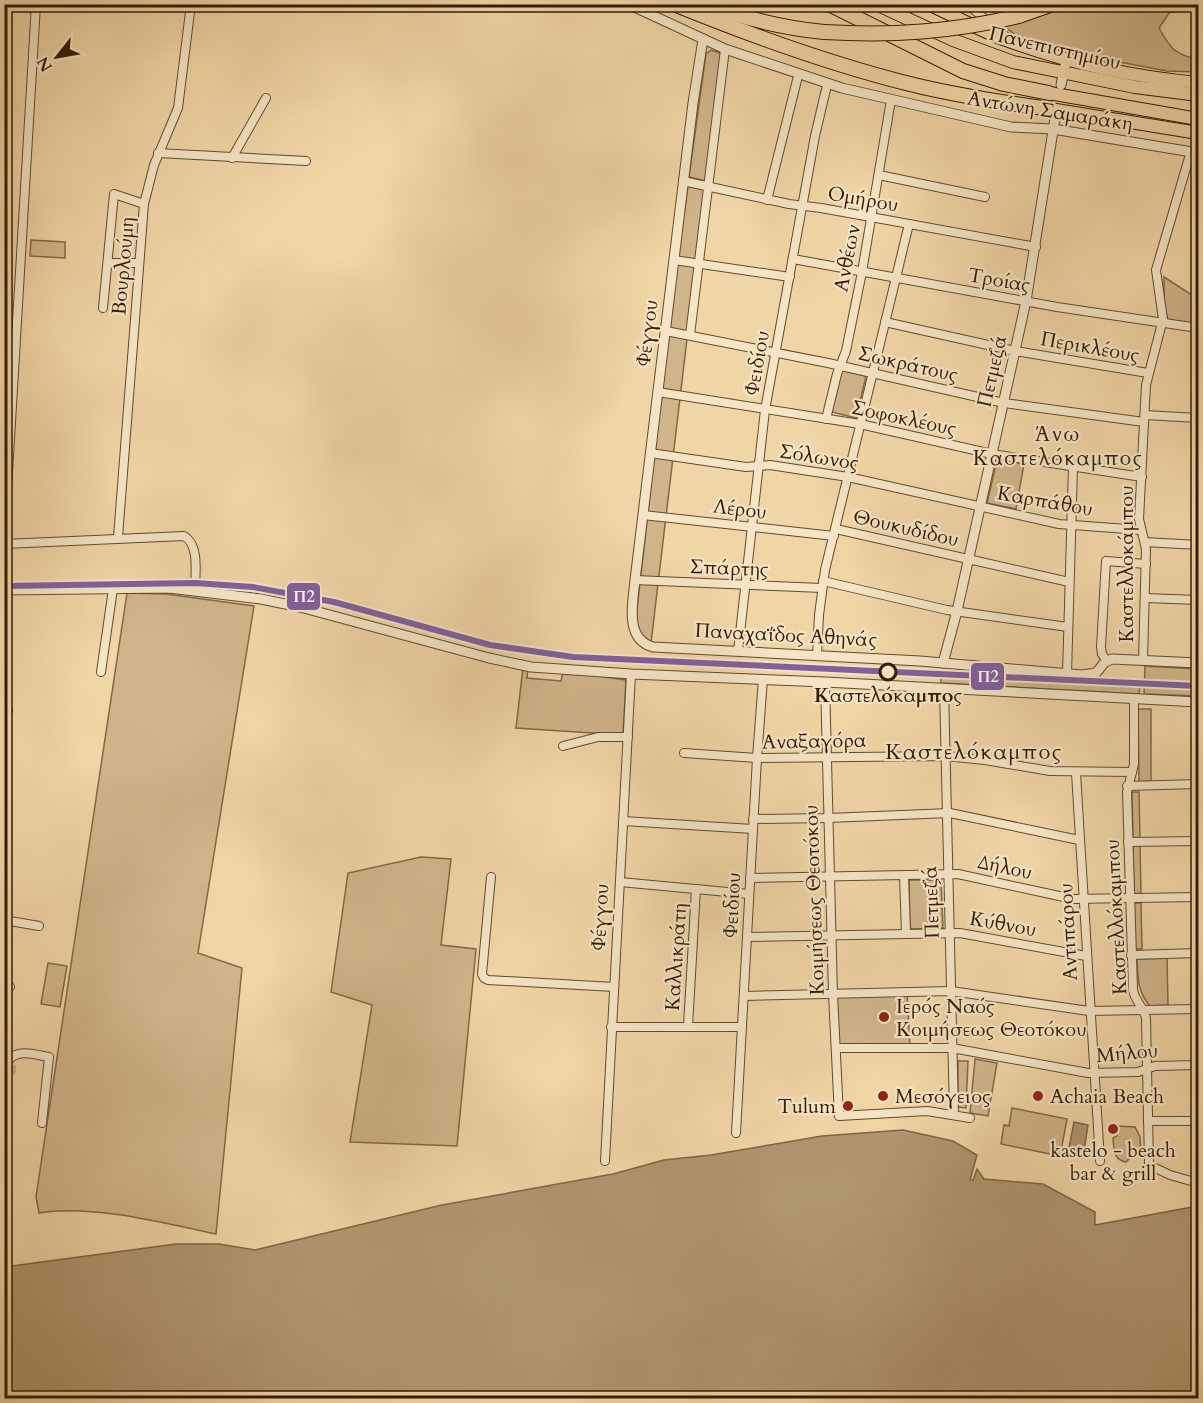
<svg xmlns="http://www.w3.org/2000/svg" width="1203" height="1403" viewBox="0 0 1203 1403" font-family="Cardo,serif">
<rect width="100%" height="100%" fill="#f0d5a6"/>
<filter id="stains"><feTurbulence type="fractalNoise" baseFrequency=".00333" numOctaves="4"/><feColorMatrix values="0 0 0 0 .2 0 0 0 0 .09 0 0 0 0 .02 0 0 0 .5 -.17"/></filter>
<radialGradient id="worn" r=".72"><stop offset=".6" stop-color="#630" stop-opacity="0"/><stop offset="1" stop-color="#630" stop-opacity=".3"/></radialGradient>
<g fill="#d0b58a" stroke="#826846" stroke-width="1.5">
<path d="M1069,5H1198V8C1190,13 1179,10 1169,13L1159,28C1170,48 1175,55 1198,59V72L1167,71L1077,54L1034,43L1017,36L1005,27L1004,25L1050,12Z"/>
<polygon points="711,50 723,54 707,181 689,177 706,54"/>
<polygon points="688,186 706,190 696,260 678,258"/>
<polygon points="31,240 65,242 65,258 30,256"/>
<polygon points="677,264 696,266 689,332 670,329"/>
<polygon points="1164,277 1198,299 1198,326 1168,322 1164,302"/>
<polygon points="668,335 687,339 651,643 647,642 635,627"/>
<polygon points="841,370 866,376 856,418 832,412"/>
<polygon points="997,460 1024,464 1016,509 987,503"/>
<path d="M127,593L166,594L254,606L198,953L242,968L216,1234C164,1223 91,1204 39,1213L36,1197Z"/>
<polygon points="1145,666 1198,669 1198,696 1144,694"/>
<polygon points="523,667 528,668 527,678 561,681 563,671 626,680 623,735 516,728"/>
<polygon points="941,676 1140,686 1139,694 941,683"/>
<polygon points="1138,709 1151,709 1151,781 1139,782"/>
<polygon points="1132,792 1139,792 1140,838 1133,838"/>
<polygon points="1133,844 1140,844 1141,893 1134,894"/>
<polygon points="421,857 451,859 441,945 476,949 457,1146 350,1142 372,1005 331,992 348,873"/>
<polygon points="909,880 941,880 943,928 910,929"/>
<polygon points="1134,903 1141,903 1142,949 1135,949"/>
<path d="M1167,958L1168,1005L1150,1006C1137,991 1138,977 1137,959Z"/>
<polygon points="48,963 67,966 60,1007 41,1004"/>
<polygon points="907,992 910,1047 836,1048 833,994"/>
<polygon points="975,1059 997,1063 988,1116 970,1113"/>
<polygon points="958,1061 968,1061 966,1108 958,1107"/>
<polygon points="1012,1108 1067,1119 1060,1156 1001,1144 1004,1125 1009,1126"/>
<path d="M1116,1126L1135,1127L1140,1137L1141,1154L1131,1157L1126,1162C1113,1160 1114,1149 1113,1138L1117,1136Z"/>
</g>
<g fill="#b0966f" stroke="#7f6544" stroke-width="1.5">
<polygon points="1074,1122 1088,1125 1084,1151 1069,1148"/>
<polygon points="903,1130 953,1141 977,1155 970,1180 973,1180 977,1169 984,1179 1043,1184 1095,1212 1095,1225 1198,1206 1198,1398 5,1398 5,1267 176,1244 219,1244 255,1250 442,1205 613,1174 664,1160 711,1155 822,1136"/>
</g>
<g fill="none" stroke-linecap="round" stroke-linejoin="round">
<path stroke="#cbb085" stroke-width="8" stroke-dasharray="8 4" stroke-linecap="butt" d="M4,1057C15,1063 15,1074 4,1081"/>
<g stroke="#644a2c" stroke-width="10">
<g id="minor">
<polyline points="967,4 1009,39"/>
<polyline points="158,153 306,161"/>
<polyline points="232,158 266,98"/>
<polyline points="879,175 985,197"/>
<polyline points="683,181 789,204 821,208 1036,247"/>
<polyline points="767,200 797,80"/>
<polyline points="793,259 1057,307 1198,328"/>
<polyline points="674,260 790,277"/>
<polyline points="108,263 139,263"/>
<polyline points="103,308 114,194 144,204"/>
<polyline points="885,322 1015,351 1148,373"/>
<polyline points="666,331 828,363 1004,403 1144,422"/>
<polyline points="690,335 725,49"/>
<polyline points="658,392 860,424 992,454 1142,477"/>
<polyline points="1145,415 1198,418"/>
<polyline points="826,419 837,374 846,351 862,272 891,100"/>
<polyline points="650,453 746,467 770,465 848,477 1059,524 1141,530"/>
<polyline points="643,515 834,536"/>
<polyline points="836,529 1069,582"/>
<polyline points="118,537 144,204 154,165 178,108 191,4"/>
<polyline points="4,539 36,4"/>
<polyline points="1145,542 1198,545"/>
<path d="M4,544L184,536C200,545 195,574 195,590"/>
<polyline points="1197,545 1198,515"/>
<polyline points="635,580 822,588"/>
<polyline points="823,581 947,610 1068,627"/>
<polyline points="1145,598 1198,600"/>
<polyline points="738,651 765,410 815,136 827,85"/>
<polyline points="817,655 819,615 825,570 909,224"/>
<polyline points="1143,660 1146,549 1139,519 1146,385 1163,319 1156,270 1191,151"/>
<polyline points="1107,661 1102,654 1101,647 1106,561 1146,564"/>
<polyline points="101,672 113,589"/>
<polyline points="1067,674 1073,467"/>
<polyline points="825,682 833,994 839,1116 927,1111 970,1118"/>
<polyline points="944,688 954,1114"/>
<path d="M1134,700V764L1127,792L1133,990C1135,1002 1145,1008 1146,1019L1149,1165L1170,1175L1198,1183"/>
<polyline points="4,710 8,710 4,730"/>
<polyline points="563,746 598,737 628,737"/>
<polyline points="684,753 757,758 945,756 985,760 1050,771 1132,772"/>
<polyline points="1076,773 1100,1161"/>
<polyline points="1127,786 1198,784"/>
<polyline points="753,819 828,818 950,813 1079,840"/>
<polyline points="623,821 753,829"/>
<polyline points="1128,842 1198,841"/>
<polyline points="904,876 906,933"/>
<polyline points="491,877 482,974 484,978 488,980 614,987"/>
<polyline points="750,878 958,874 1073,899 1198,897"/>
<polyline points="620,882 749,894"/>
<polyline points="4,920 39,926"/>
<polyline points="747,937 960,933 1086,956"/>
<polyline points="1131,955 1198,953"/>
<polyline points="4,986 10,987"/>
<polyline points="744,996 951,991 1089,1011 1198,1009"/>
<polyline points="688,1026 696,889"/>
<polyline points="611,1027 742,1027"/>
<polyline points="836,1048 952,1048 1088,1073 1138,1072 1155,1066 1198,1065"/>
<path d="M9,1060C18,1048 36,1055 49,1057L42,1123"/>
<polyline points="1148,1121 1198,1121"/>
<polyline points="736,1133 757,758 763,679"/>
<polyline points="605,1161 631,674"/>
</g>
</g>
<g stroke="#644a2c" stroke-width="11">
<g id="tertiary">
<polyline points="628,4 725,49 842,88 1011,127 1053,129 1198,153"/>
<path d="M703,39L693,103L635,580C633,602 624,639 653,647L920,661L1082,675L1096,673L1105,662L1112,659L1198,663"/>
<polyline points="1061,85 1065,66"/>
<polyline points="4,590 169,588 261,599 300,607 489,658 531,667 631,674 825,682 1198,702"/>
<polyline points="943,663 957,611 1026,301 1055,118"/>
</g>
</g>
<g stroke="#351b03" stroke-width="14">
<g id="primary">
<polyline points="876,4 953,40 1013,62 1135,87 1198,95"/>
<path d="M928,4C953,15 977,29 1003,39C1065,62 1132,77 1198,83"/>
</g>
</g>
<g stroke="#351b03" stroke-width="14">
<g id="trunk">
<polyline points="1049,93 1198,119"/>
<polyline points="1050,109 1198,133"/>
</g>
</g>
<g stroke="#351b03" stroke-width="16">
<g id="motorway">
<path d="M674,4C750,35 827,63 906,83C953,95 1002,102 1050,109"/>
<path d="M705,4C743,18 783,28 824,32"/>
<polyline points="829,4 963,71 1004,84 1049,93"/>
<polyline points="1019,16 1053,4"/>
</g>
</g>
<use href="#minor" stroke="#f5e4c5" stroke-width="8"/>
<use href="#tertiary" stroke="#f5e4c5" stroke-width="9"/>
<use href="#primary" stroke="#f0d5a6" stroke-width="12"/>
<use href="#trunk" stroke="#f0d5a6" stroke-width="12"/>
<use href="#motorway" stroke="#f0d5a6" stroke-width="14"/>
<g stroke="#351b03" stroke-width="16" stroke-linecap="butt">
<path id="motorway-bridge" d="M824,32C893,36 951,32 1019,16"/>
</g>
<use href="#motorway-bridge" stroke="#f0d5a6" stroke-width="14"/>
<g stroke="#f5e4c5" stroke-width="10">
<polyline id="rail-1" points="4,586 195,583 253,587 334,602 490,645 573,657 1198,686"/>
</g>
<use href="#rail-1" stroke="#81609f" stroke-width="6"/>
</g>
<circle fill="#f5e4c5" stroke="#351b03" stroke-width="3" cx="888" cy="672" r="8"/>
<g fill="#8f2418" stroke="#f5e4c5" stroke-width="2">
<circle cx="884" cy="1017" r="6"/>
<circle cx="883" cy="1096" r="6"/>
<circle cx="1038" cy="1096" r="6"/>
<circle cx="848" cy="1106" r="6"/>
<circle cx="1113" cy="1129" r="6"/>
</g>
<g text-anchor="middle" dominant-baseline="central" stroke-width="4.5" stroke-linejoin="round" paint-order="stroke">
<g font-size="20" fill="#351b03" stroke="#f5e4c5">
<text transform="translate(1055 48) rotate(13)">Πανεπιστημίου</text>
<text transform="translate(1050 111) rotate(9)">Αντώνη Σαμαράκη</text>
<text transform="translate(863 199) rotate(10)">Ομήρου</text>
<text transform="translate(847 258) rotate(-79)">Ανθέων</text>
<text transform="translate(123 266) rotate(-85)">Βουρλούμη</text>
<text transform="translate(999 280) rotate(10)">Τροίας</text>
<text transform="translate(647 333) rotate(-83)">Φέγγου</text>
<text transform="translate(1090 347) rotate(10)">Περικλέους</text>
<text transform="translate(757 363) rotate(-80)">Φειδίου</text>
<text transform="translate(908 364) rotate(13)">Σωκράτους</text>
<text transform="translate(992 371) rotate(-77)">Πετμεζά</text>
<text transform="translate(904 418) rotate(12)">Σοφοκλέους</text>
<text transform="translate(819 457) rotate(9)">Σόλωνος</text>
<text transform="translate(1045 501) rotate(10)">Καρπάθου</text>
<text transform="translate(740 509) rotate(7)">Λέρου</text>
<text transform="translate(906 528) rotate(13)">Θουκυδίδου</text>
<text transform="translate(1126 564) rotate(-90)">Καστελλοκάμπου</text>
<text transform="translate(729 568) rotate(2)">Σπάρτης</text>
<text transform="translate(786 635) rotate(3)">Παναχαΐδος Αθηνάς</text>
<text transform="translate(814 741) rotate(-1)">Αναξαγόρα</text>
<text transform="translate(1005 867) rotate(12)">Δήλου</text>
<text transform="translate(814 900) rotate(-92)">Κοιμήσεως Θεοτόκου</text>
<text transform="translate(931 902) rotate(-92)">Πετμεζά</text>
<text transform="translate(732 905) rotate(-87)">Φειδίου</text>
<text transform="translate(600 917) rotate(-87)">Φέγγου</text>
<text transform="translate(1116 917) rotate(-93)">Καστελλόκαμπου</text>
<text transform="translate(1003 924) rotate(10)">Κύθνου</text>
<text transform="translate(1068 932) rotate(-93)">Αντιπάρου</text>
<text transform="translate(676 957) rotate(-86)">Καλλικράτη</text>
<text transform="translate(1127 1053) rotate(-5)">Μήλου</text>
</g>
<g font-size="20" font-weight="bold" fill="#351b03" stroke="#f5e4c5">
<text x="888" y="695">Καστελόκαμπος</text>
</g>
<g font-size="20" fill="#351b03" stroke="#f5e4c5" text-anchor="start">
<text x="896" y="1006">Ιερός Ναός<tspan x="896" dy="23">Κοιμήσεως Θεοτόκου</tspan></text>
<text x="895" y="1096">Μεσόγειος</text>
<text x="1050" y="1096">Achaia Beach</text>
<text x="836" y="1106" text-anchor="end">Tulum</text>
<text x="1113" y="1150" text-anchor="middle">kastelo - beach<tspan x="1113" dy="23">bar &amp; grill</tspan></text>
</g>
<g font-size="21" letter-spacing="1.5" fill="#351b03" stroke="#f5e4c5">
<text x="1058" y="434">Άνω<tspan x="1058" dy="24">Καστελόκαμπος</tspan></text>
</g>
<g font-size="22" letter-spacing="1.5" fill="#351b03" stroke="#f5e4c5">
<text x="974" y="752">Καστελόκαμπος</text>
</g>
</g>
<g stroke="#f5e4c5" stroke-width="2">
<rect x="286" y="582" width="35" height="29" rx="6" fill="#81609f"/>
<rect x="970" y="662" width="35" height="29" rx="6" fill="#81609f"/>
</g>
<g font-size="16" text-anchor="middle" font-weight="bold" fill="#fff">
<text x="304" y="602">Π2</text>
<text x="988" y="682">Π2</text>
</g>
<rect width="1203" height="1403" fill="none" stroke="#f0d5a6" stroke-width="24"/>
<rect x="6" y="6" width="1191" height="1391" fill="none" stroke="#351b03" stroke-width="3"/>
<rect x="12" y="12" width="1179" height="1379" fill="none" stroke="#351b03" stroke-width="1.5"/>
<g transform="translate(57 57) rotate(239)" stroke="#f5e4c5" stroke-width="4.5" paint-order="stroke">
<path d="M0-4.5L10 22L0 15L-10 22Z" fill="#351b03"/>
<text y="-9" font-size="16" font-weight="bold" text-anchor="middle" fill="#351b03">N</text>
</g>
<rect width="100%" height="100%" filter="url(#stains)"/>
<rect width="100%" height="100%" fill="url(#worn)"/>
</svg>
